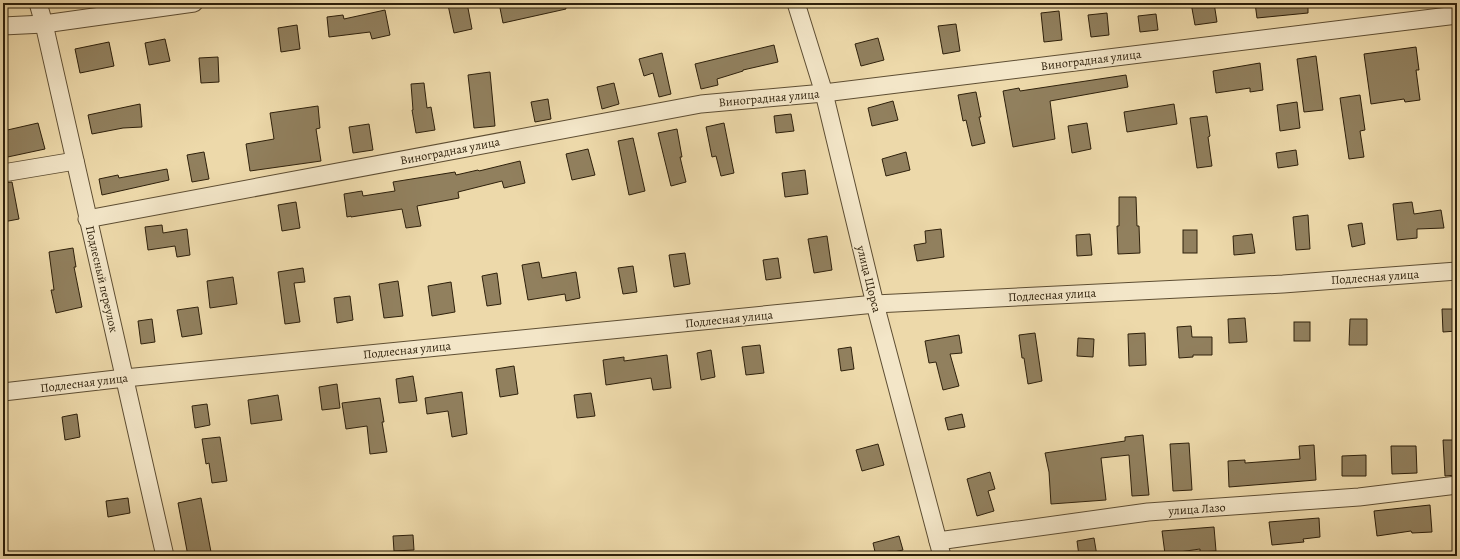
<svg xmlns="http://www.w3.org/2000/svg" width="1460" height="559" viewBox="0 0 1460 559" font-family="Alegreya,serif">
<rect width="100%" height="100%" fill="#edd9aa"/>
<filter id="stains"><feTurbulence type="fractalNoise" baseFrequency=".005" numOctaves="4"/><feColorMatrix values="0 0 0 0 .2 0 0 0 0 .09 0 0 0 0 .02 0 0 0 .5 -.17"/></filter>
<radialGradient id="worn" r=".72"><stop offset=".6" stop-color="#630" stop-opacity="0"/><stop offset="1" stop-color="#630" stop-opacity=".3"/></radialGradient>
<g fill="#91805e" stroke="#2e200b">
<polygon points="457,3 467,3 472,29 454,33 448,5"/>
<polygon points="499,3 565,3 566,9 503,23"/>
<polygon points="1191,3 1214,3 1217,22 1195,25"/>
<polygon points="1255,3 1308,3 1308,13 1257,18"/>
<polygon points="385,10 390,35 372,39 370,32 329,37 327,17 343,15 344,19"/>
<polygon points="1059,11 1062,40 1044,42 1041,13"/>
<polygon points="1107,13 1109,35 1091,37 1088,15"/>
<polygon points="1156,14 1158,30 1140,32 1138,16"/>
<polygon points="956,24 960,51 943,54 938,26"/>
<polygon points="297,25 300,49 281,52 278,28"/>
<polygon points="878,38 884,60 861,66 855,44"/>
<polygon points="165,39 170,61 149,65 145,43"/>
<polygon points="109,42 114,66 80,73 75,49"/>
<polygon points="774,45 778,62 743,70 743,71 717,79 718,85 701,89 695,64"/>
<polygon points="1416,47 1419,70 1416,70 1420,100 1405,102 1404,99 1371,104 1364,54"/>
<polygon points="662,53 671,94 659,97 653,73 644,76 639,59"/>
<polygon points="1316,56 1323,110 1304,112 1297,59"/>
<polygon points="218,57 219,82 201,83 199,58"/>
<polygon points="1260,63 1263,90 1250,92 1250,88 1216,93 1213,71"/>
<polygon points="490,72 495,126 474,128 468,75"/>
<polygon points="1126,75 1128,87 1050,101 1055,139 1013,147 1003,91 1019,88 1020,91"/>
<polygon points="424,83 427,108 431,107 435,130 416,133 412,110 413,110 411,84"/>
<polygon points="614,83 619,104 602,109 597,87"/>
<polygon points="976,92 981,117 979,117 985,143 972,146 966,120 963,121 958,95"/>
<polygon points="1360,95 1365,130 1360,131 1364,157 1349,159 1340,98"/>
<polygon points="548,99 551,119 535,122 531,102"/>
<polygon points="893,101 898,120 872,126 868,108"/>
<polygon points="1297,102 1300,128 1280,131 1277,105"/>
<polygon points="140,104 142,127 123,128 92,134 88,115"/>
<polygon points="1174,104 1177,124 1127,132 1124,112"/>
<polygon points="318,106 320,128 316,129 321,161 250,171 246,144 274,139 270,113"/>
<polygon points="791,114 794,131 776,133 774,116"/>
<polygon points="1207,116 1210,136 1208,137 1212,166 1197,168 1190,118"/>
<polygon points="38,123 45,149 3,158 3,131"/>
<polygon points="724,123 734,173 721,176 716,156 712,157 706,127"/>
<polygon points="1087,123 1091,149 1072,153 1068,126"/>
<polygon points="369,124 373,150 353,153 349,127"/>
<polygon points="677,129 682,157 680,157 686,182 671,186 658,133"/>
<polygon points="633,138 645,191 629,195 618,141"/>
<polygon points="588,149 595,175 572,180 566,154"/>
<polygon points="1296,150 1298,165 1278,168 1276,153"/>
<polygon points="204,152 209,179 192,182 187,155"/>
<polygon points="906,152 910,170 886,176 882,159"/>
<polygon points="520,161 525,183 504,188 502,181 458,192 459,198 417,206 421,226 406,228 402,209 351,217 351,216 347,217 344,194 362,191 363,196 395,191 393,182 455,172 456,175 478,170 479,171"/>
<polygon points="167,169 169,180 102,195 99,179 118,175 119,178"/>
<polygon points="805,170 808,194 785,197 782,173"/>
<polygon points="12,182 19,219 3,222 3,183"/>
<polygon points="1119,197 1136,197 1137,226 1139,226 1140,253 1118,254 1117,226 1119,226"/>
<polygon points="296,202 300,228 282,231 278,205"/>
<polygon points="1412,202 1414,214 1441,210 1444,228 1417,229 1417,238 1397,240 1393,204"/>
<polygon points="1308,215 1310,249 1296,250 1293,217"/>
<polygon points="1362,223 1365,244 1352,247 1348,225"/>
<polygon points="162,225 163,233 187,229 190,255 177,257 175,246 148,250 145,227"/>
<polygon points="941,229 944,257 917,261 914,245 926,243 925,231"/>
<rect x="1183" y="230" width="14" height="23"/>
<polygon points="1090,234 1092,255 1077,256 1076,235"/>
<polygon points="1252,234 1255,253 1234,255 1233,236"/>
<polygon points="827,236 832,270 814,273 808,239"/>
<polygon points="73,248 76,267 74,267 82,307 56,313 51,290 54,290 49,252"/>
<polygon points="685,253 690,284 674,287 669,255"/>
<polygon points="778,258 781,278 766,280 763,260"/>
<polygon points="539,262 542,278 576,272 580,298 566,301 565,294 528,300 522,265"/>
<polygon points="633,266 637,292 623,294 618,268"/>
<polygon points="303,268 305,282 294,283 300,322 285,324 278,272"/>
<polygon points="497,273 501,304 487,306 482,276"/>
<polygon points="233,277 237,304 210,308 207,281"/>
<polygon points="398,281 403,316 384,318 379,284"/>
<polygon points="451,282 455,312 432,316 428,286"/>
<polygon points="350,296 353,320 337,323 334,298"/>
<polygon points="198,307 202,334 182,337 177,310"/>
<polygon points="1442,309 1457,309 1457,331 1443,332"/>
<polygon points="1245,318 1247,342 1229,343 1228,319"/>
<polygon points="152,319 155,342 141,344 138,321"/>
<polygon points="1350,319 1367,319 1367,345 1349,345"/>
<rect x="1294" y="322" width="16" height="19"/>
<polygon points="1191,326 1192,337 1212,337 1212,355 1193,355 1193,357 1179,358 1177,327"/>
<polygon points="1035,333 1042,381 1028,384 1024,358 1022,358 1019,335"/>
<polygon points="1145,333 1146,365 1129,366 1128,334"/>
<polygon points="959,335 962,353 950,354 959,386 943,390 936,362 929,363 925,341"/>
<polygon points="1078,338 1094,339 1093,357 1077,356"/>
<polygon points="760,345 764,373 746,375 742,347"/>
<polygon points="851,347 854,369 841,371 838,349"/>
<polygon points="711,350 715,377 701,380 697,353"/>
<polygon points="667,355 671,388 653,390 651,378 606,385 603,360 624,357 624,361"/>
<polygon points="514,366 518,394 500,397 496,369"/>
<polygon points="413,376 417,401 399,403 396,379"/>
<polygon points="337,384 340,408 322,410 319,387"/>
<polygon points="462,392 467,434 452,437 448,411 427,414 425,398"/>
<polygon points="591,393 595,416 577,418 574,395"/>
<polygon points="278,395 282,420 251,424 248,400"/>
<polygon points="380,398 384,422 382,422 387,452 370,454 367,426 346,429 342,403"/>
<polygon points="207,404 210,425 195,428 192,406"/>
<polygon points="77,414 80,437 65,440 62,417"/>
<polygon points="962,414 965,427 948,430 945,418"/>
<polygon points="1143,435 1149,495 1132,496 1129,455 1101,458 1106,500 1051,504 1049,472 1045,453 1125,441 1125,437"/>
<polygon points="220,437 227,481 212,483 209,463 206,464 202,439"/>
<polygon points="1443,440 1457,440 1457,475 1445,476"/>
<polygon points="1189,443 1192,490 1173,491 1170,444"/>
<polygon points="878,444 884,465 862,471 856,450"/>
<polygon points="1314,445 1316,480 1229,487 1228,461 1245,460 1245,463 1300,459 1299,446"/>
<polygon points="1391,446 1416,446 1417,473 1392,474"/>
<polygon points="1366,455 1366,476 1342,476 1342,456"/>
<polygon points="990,472 995,489 988,491 994,511 977,516 967,479"/>
<polygon points="128,498 130,513 108,517 106,501"/>
<polygon points="201,498 211,552 188,556 178,503"/>
<polygon points="1430,505 1432,532 1412,533 1411,531 1377,536 1374,511"/>
<polygon points="1319,518 1320,537 1303,539 1304,542 1272,545 1269,522"/>
<polygon points="1214,527 1216,551 1200,552 1200,549 1165,554 1162,531"/>
<polygon points="413,535 414,550 394,551 393,536"/>
<polygon points="899,536 903,550 876,556 873,543"/>
<polygon points="1094,538 1097,556 1079,556 1077,541"/>
</g>
<g fill="none" stroke-linecap="round" stroke-linejoin="round">
<g stroke="#5e4e33" stroke-width="19">
<g id="minor">
<polyline points="38,3 44,24 165,556"/>
<polyline points="796,3 824,93 875,304 942,556"/>
<polyline points="3,26 44,24 194,3"/>
<polyline points="3,173 75,161"/>
<polyline points="87,219 701,104 824,93 1457,15"/>
<polyline points="3,392 125,378 875,304 1283,284 1457,271"/>
<polyline points="938,541 1148,512 1359,497 1457,485"/>
</g>
</g>
<use href="#minor" stroke="#f3e6c8" stroke-width="17"/>
</g>
<g text-anchor="middle" dominant-baseline="central" stroke-width="3" stroke-linejoin="round" paint-order="stroke">
<g font-size="12" fill="#2e200b" stroke="#f3e6c8">
<text transform="translate(1091 60) rotate(-7)">Виноградная улица</text>
<text transform="translate(769 98) rotate(-5)">Виноградная улица</text>
<text transform="translate(450 151) rotate(-11)">Виноградная улица</text>
<text transform="translate(1375 277) rotate(-4)">Подлесная улица</text>
<text transform="translate(102 279) rotate(77)">Подлесный переулок</text>
<text transform="translate(869 279) rotate(76)">улица Щорса</text>
<text transform="translate(1052 295) rotate(-3)">Подлесная улица</text>
<text transform="translate(729 319) rotate(-6)">Подлесная улица</text>
<text transform="translate(407 350) rotate(-6)">Подлесная улица</text>
<text transform="translate(84 383) rotate(-7)">Подлесная улица</text>
<text transform="translate(1197 509) rotate(-4)">улица Лазо</text>
</g>
</g>
<rect width="1460" height="559" fill="none" stroke="#edd9aa" stroke-width="16"/>
<rect x="4" y="4" width="1452" height="551" fill="none" stroke="#2e200b" stroke-width="2"/>
<rect x="8" y="8" width="1444" height="543" fill="none" stroke="#2e200b"/>
<rect width="100%" height="100%" filter="url(#stains)"/>
<rect width="100%" height="100%" fill="url(#worn)"/>
</svg>
